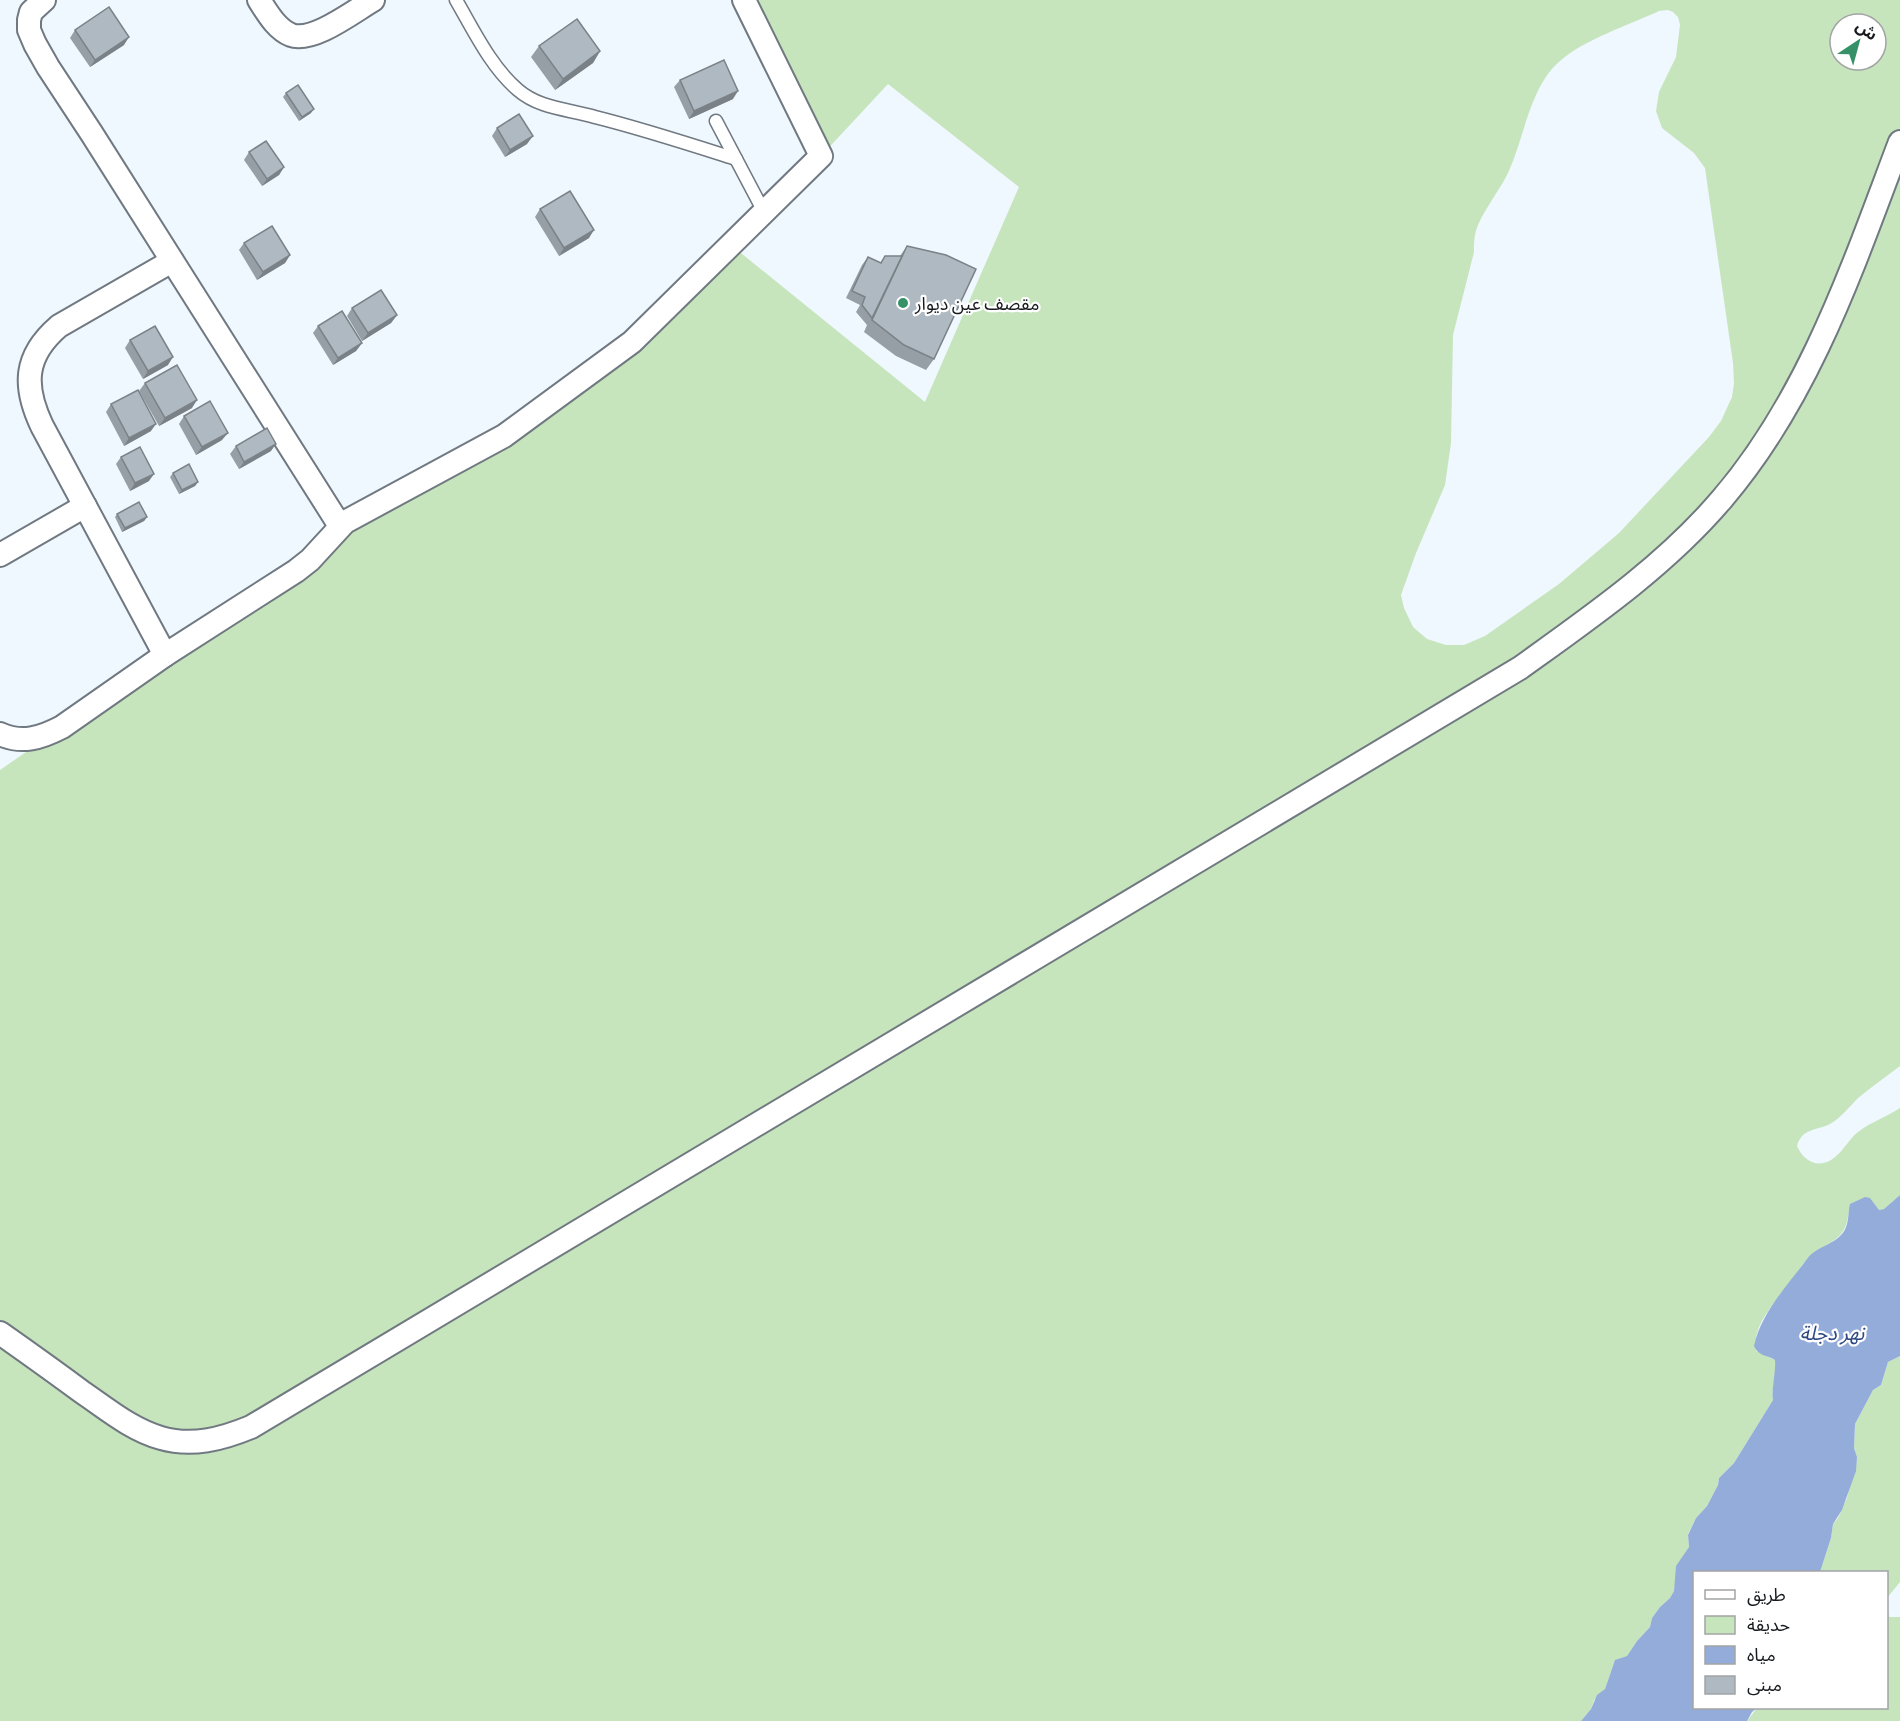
<svg xmlns="http://www.w3.org/2000/svg" width="1900" height="1721" viewBox="0 0 1900 1721" font-family="Commissioner,'Noto Sans Arabic',sans-serif">
<rect width="100%" height="100%" fill="#eff7ff"/>
<g fill="#c7e5bc" fill-rule="evenodd">
<path d="M744,0H1900V1066C1886,1077 1871,1087 1858,1098C1849,1107 1842,1117 1830,1124C1816,1131 1802,1128 1797,1146C1804,1162 1820,1170 1835,1157C1844,1150 1849,1139 1858,1132C1871,1122 1886,1117 1900,1108V1195L1884,1209L1879,1210L1863,1199L1849,1210C1846,1243 1829,1239 1810,1257C1801,1264 1795,1277 1787,1286C1773,1305 1752,1326 1756,1351L1775,1360C1777,1372 1771,1390 1773,1400L1734,1463L1719,1478L1718,1485L1707,1506L1696,1518L1688,1534L1689,1547L1679,1564L1674,1591L1670,1598L1660,1607L1652,1618L1650,1627L1637,1641L1627,1656L1619,1659L1614,1663L1605,1689L1594,1700L1591,1709L1581,1721H0V770L318,551L504,436L731,245L925,402L1019,187L888,84L821,156ZM1668,10L1673,12L1678,17L1680,25L1676,57L1659,92L1656,111L1662,128L1694,153L1705,168L1733,363L1734,383L1732,397L1721,421L1709,437L1619,533L1559,584L1485,636L1464,645H1446L1427,639L1413,627L1404,608L1401,595L1416,553L1445,485L1451,443L1453,335L1474,252C1474,243 1474,234 1478,225C1486,207 1499,191 1508,173C1524,139 1530,86 1560,61C1583,40 1629,25 1659,11ZM1840,24H1876V60H1840Z"/>
<polygon points="1900,1356 1900,1582 1887,1598 1889,1617 1900,1617 1900,1721 1747,1721 1757,1708 1886,1708 1886,1572 1820,1572 1831,1538 1833,1524 1838,1518 1847,1498 1857,1457 1854,1448 1855,1424 1873,1390 1881,1385 1888,1362"/>
</g>
<path fill="#94acda" d="M1900,1195V1356L1888,1362L1881,1385L1873,1390L1855,1424L1854,1448L1857,1457L1856,1471L1842,1510L1833,1524L1831,1538L1820,1572H1694V1708H1757L1752,1712L1747,1721H1581L1591,1709L1597,1695L1605,1689L1615,1660L1627,1656L1637,1641L1650,1627L1652,1618L1660,1607L1670,1598L1674,1591L1676,1566L1689,1547L1688,1535L1696,1518L1707,1506L1718,1485L1719,1478L1734,1463L1773,1400C1771,1391 1776,1372 1775,1360C1767,1355 1758,1356 1754,1346C1761,1313 1787,1286 1807,1259C1817,1245 1840,1244 1846,1227C1849,1220 1848,1212 1850,1204L1865,1197L1870,1198L1879,1210L1884,1209Z"/>
<g fill="none" stroke-linecap="round" stroke-linejoin="round">
<g stroke="#707981" stroke-width="15">
<g id="service">
<path d="M456,0C474,31 491,67 518,90C540,109 569,109 595,117C643,129 689,144 736,159"/>
<polyline points="716,121 764,212"/>
</g>
</g>
<g stroke="#707981" stroke-width="26">
<g id="minor">
<polyline points="44,0 31,12 29,20 29,30 35,44 48,67 92,134 340,526"/>
<path d="M259,0C267,12 276,29 291,35C313,43 354,11 373,0"/>
<polyline points="0,555 85,506"/>
<path d="M165,655L42,426C23,386 24,356 59,326L172,261"/>
<path d="M0,734C22,744 41,738 62,727L165,655L296,571L310,560L345,522L504,436L632,342L821,156L744,0"/>
<path d="M0,1333C27,1352 55,1372 82,1392C107,1409 132,1430 161,1438C192,1447 222,1439 251,1427L1520,668C1591,617 1665,566 1722,499C1810,396 1853,266 1900,142"/>
</g>
</g>
<use href="#service" stroke="#fff" stroke-width="12"/>
<use href="#minor" stroke="#fff" stroke-width="22"/>
</g>
<g fill="#969fa6">
<polygon points="75,30 124,45 90,67 70,38"/>
<polygon points="539,46 600,51 593,63 555,90 531,57"/>
<polygon points="680,80 733,99 689,119 674,87"/>
<polygon points="286,93 311,113 299,121 283,97"/>
<polygon points="497,128 527,144 505,157 492,136"/>
<polygon points="249,152 284,167 279,175 262,186 244,160"/>
<polygon points="540,209 589,238 559,256 535,217"/>
<polygon points="244,243 290,255 285,263 257,280 239,250"/>
<polygon points="907,246 934,359 926,370 896,356 864,332 867,325 856,312 860,305 846,298 862,265 868,257 880,263 885,256 900,256"/>
<polygon points="352,308 397,315 391,323 362,341 347,316"/>
<polygon points="318,326 362,343 356,351 333,365 313,333"/>
<polygon points="130,340 168,365 143,379 125,348"/>
<polygon points="145,383 192,408 159,426 139,391"/>
<polygon points="111,404 151,431 124,446 106,412"/>
<polygon points="184,416 222,440 196,455 179,424"/>
<polygon points="236,446 271,451 239,469 230,454"/>
<polygon points="121,457 149,481 130,491 116,464"/>
<polygon points="173,473 198,482 195,486 179,494 170,477"/>
<polygon points="117,514 147,517 144,521 122,532 115,517"/>
</g>
<g fill="#7a8287">
<polygon points="129,37 124,45 90,67 95,60"/>
<polygon points="600,51 593,63 555,90 563,79"/>
<polygon points="738,91 733,99 689,119 694,111"/>
<polygon points="314,109 311,113 299,121 302,117"/>
<polygon points="533,136 527,144 505,157 510,150"/>
<polygon points="284,167 279,175 262,186 267,179"/>
<polygon points="594,230 589,238 559,256 564,248"/>
<polygon points="290,255 285,263 257,280 263,272"/>
<polygon points="397,315 391,323 362,341 368,333"/>
<polygon points="362,343 356,351 333,365 338,358"/>
<polygon points="173,357 168,365 143,379 148,371"/>
<polygon points="197,400 192,408 159,426 165,418"/>
<polygon points="156,424 151,431 124,446 129,438"/>
<polygon points="228,433 222,440 196,455 202,447"/>
<polygon points="276,444 271,451 239,469 244,462"/>
<polygon points="154,474 149,481 130,491 135,483"/>
<polygon points="198,482 195,486 179,494 182,490"/>
<polygon points="147,517 144,521 122,532 125,528"/>
</g>
<g fill="#afb9c1" stroke="#7a8287" stroke-width="1.5">
<polygon points="109,7 129,37 95,60 75,30"/>
<polygon points="577,19 600,51 563,79 539,46"/>
<polygon points="724,60 738,91 694,111 680,80"/>
<polygon points="298,85 314,109 302,117 286,93"/>
<polygon points="519,114 533,136 510,150 497,128"/>
<polygon points="266,141 284,167 267,179 249,152"/>
<polygon points="570,191 594,230 564,248 540,209"/>
<polygon points="272,226 290,255 263,272 244,243"/>
<polygon points="907,246 946,255 976,269 934,359 904,345 872,320"/>
<polygon points="885,256 902,256 872,318 862,305 865,297 852,291 868,257 881,263"/>
<polygon points="381,290 397,315 368,333 352,308"/>
<polygon points="342,311 362,343 338,358 318,326"/>
<polygon points="155,326 173,357 148,371 130,340"/>
<polygon points="177,365 197,400 165,418 145,383"/>
<polygon points="138,390 156,424 129,438 111,404"/>
<polygon points="210,401 228,433 202,447 184,416"/>
<polygon points="267,428 276,444 244,462 236,446"/>
<polygon points="140,447 154,474 135,483 121,457"/>
<polygon points="189,464 198,482 182,490 173,473"/>
<polygon points="139,502 147,517 125,528 117,514"/>
</g>
<circle fill="#349168" stroke="#fff" stroke-width="2" cx="903" cy="303" r="6"/>
<g text-anchor="middle" dominant-baseline="central" stroke-width="4.5" stroke-linejoin="round" paint-order="stroke">
<g font-size="18" fill="#171b1e" stroke="#fff" text-anchor="start">
<text x="915" y="303">مقصف عين ديوار</text>
</g>
<g font-size="20" font-style="italic" fill="#2d4882" stroke="#fff">
<text x="1832" y="1332">نهر دجلة</text>
</g>
</g>
<rect x="1693" y="1571" width="195" height="138" fill="#ffffff" stroke="#a2a4a5" stroke-width="1.5"/>
<rect x="1705" y="1590" width="30" height="9" fill="#ffffff" stroke="#a2a4a5" stroke-width="1.5"/>
<text x="1747" y="1601" font-size="18" fill="#171b1e">طريق</text>
<rect x="1705" y="1616" width="30" height="18" fill="#c7e5bc" stroke="#a2a4a5" stroke-width="1.5"/>
<text x="1747" y="1631" font-size="18" fill="#171b1e">حديقة</text>
<rect x="1705" y="1646" width="30" height="18" fill="#94acda" stroke="#a2a4a5" stroke-width="1.5"/>
<text x="1747" y="1661" font-size="18" fill="#171b1e">مياه</text>
<rect x="1705" y="1676" width="30" height="18" fill="#afb9c1" stroke="#a2a4a5" stroke-width="1.5"/>
<text x="1747" y="1691" font-size="18" fill="#171b1e">مبنى</text>
<g transform="translate(1858 42) rotate(36)"><circle r="28" fill="#ffffff" stroke="#a2a4a5" stroke-width="1.5"/>
<path d="M0-4.5L10 22L0 15L-10 22Z" fill="#349168"/>
<text y="-9" font-size="16" font-weight="bold" text-anchor="middle" fill="#171b1e">ش</text>
</g>
</svg>
